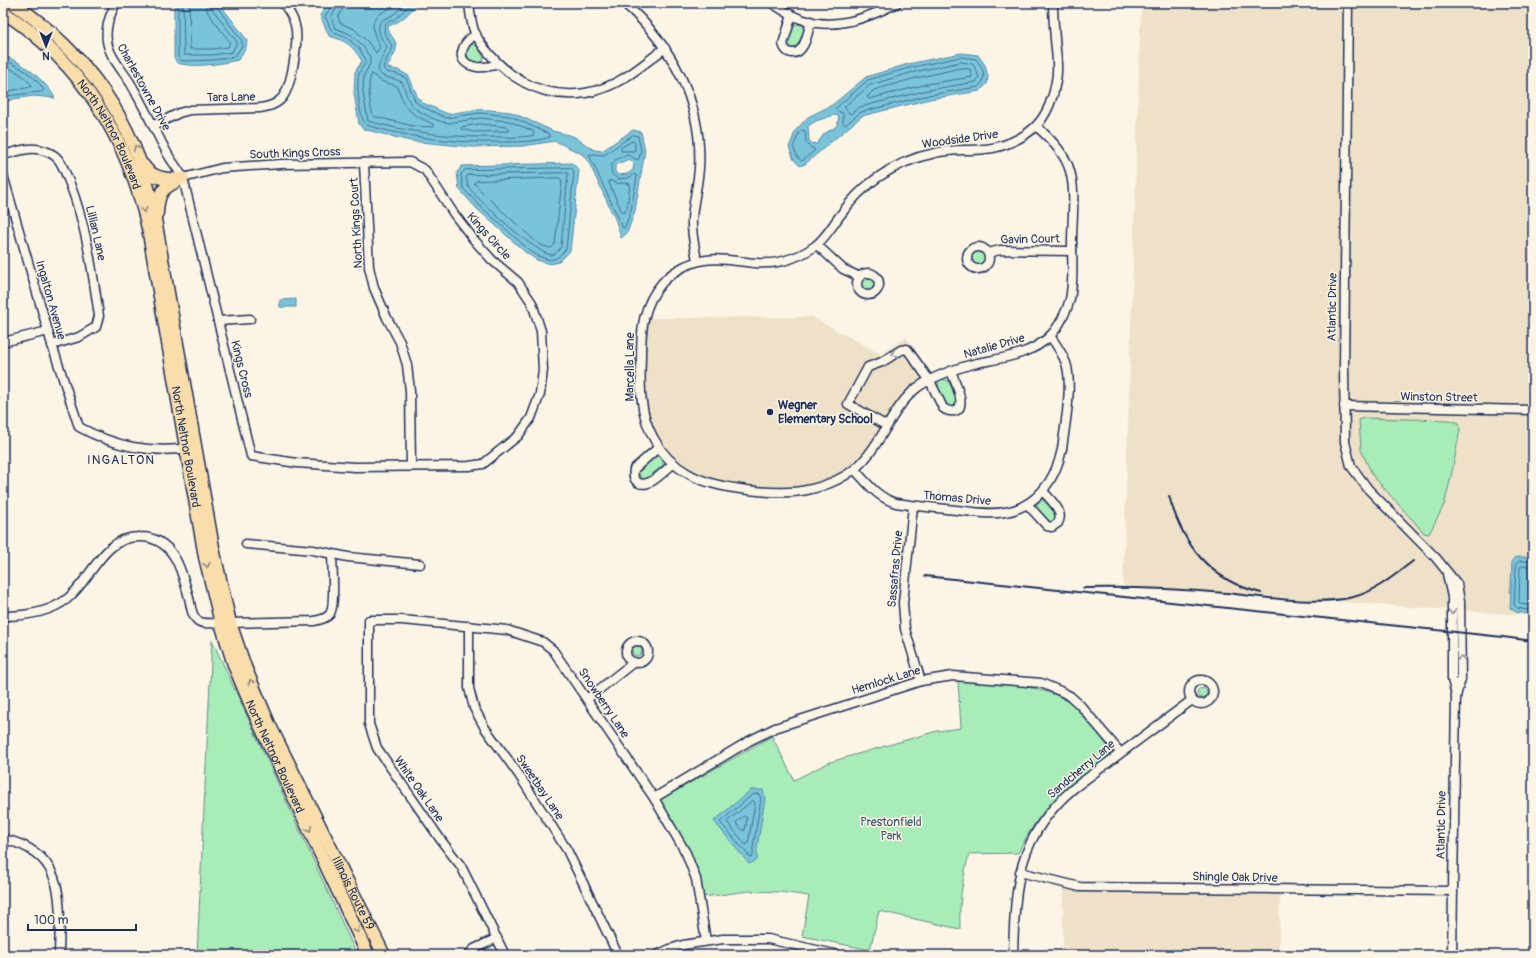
<svg xmlns="http://www.w3.org/2000/svg" width="1536" height="958" font-family="Pangolin,sans-serif">
<style>
.built{fill:#eee1c8}
.green{fill:#a8ecb8;stroke:#628e8b}
.water{fill:#7ac4da;stroke:#5488a8;fill-rule:evenodd}
.lines{fill:none;stroke-linecap:round;stroke-linejoin:round}
.shore{stroke:#416b90;stroke-width:1}
.minor-casing{stroke:#1b2f5e;stroke-width:11}
.primary-casing{stroke:#1b2f5e;stroke-width:15}
.minor{stroke:#fcf5e5;stroke-width:8}
.primary{stroke:#f9ddab;stroke-width:12}
.rail{stroke:#1b2f5e;stroke-width:2}
.oneway{stroke:#8a8684}
.oneway2{stroke:#8c92a2}
.poi-dot{fill:#1b2f5e;stroke:#fcf5e5;stroke-width:1.5}
.labels{text-anchor:middle;stroke-width:3;stroke-linejoin:round;paint-order:stroke}
.street-label{font-size:12px;fill:#1b2f5e;stroke:#fcf5e5}
.poi-label{font-size:12px;font-weight:bold;fill:#1b2f5e;stroke:#fcf5e5;text-anchor:start}
.park-label{font-size:12px;fill:#375570;stroke:#fcf5e5}
.neighbourhood-label{font-size:13px;letter-spacing:1px;fill:#1b2f5e;stroke:#fcf5e5}
</style>
<rect width="100%" height="100%" fill="#fcf5e5"/>
<filter id="ink" filterUnits="userSpaceOnUse"><feTurbulence type="fractalNoise" baseFrequency=".025" numOctaves="2"/><feDisplacementMap in="SourceGraphic" scale="8" xChannelSelector="R" yChannelSelector="G"/><feConvolveMatrix kernelMatrix="1 2 1 2 8 2 1 2 1" color-interpolation-filters="sRGB"/></filter>
<g filter="url(#ink)">
<g class="built">
<path d="M 1141,3 L 1533,3 L 1533,616 L 1123,586 Z"/>
<path d="M 812,317 L 881,354 L 906,337 L 934,376 L 915,387 L 877,441 L 853,468 L 833,479 L 811,487 L 793,490 L 764,489 L 718,483 L 696,475 L 676,462 L 664,449 L 651,428 L 643,398 L 646,318 Z"/>
<path d="M 1063,888 L 1080,892 L 1280,892 L 1279,955 L 1063,955 Z"/>
</g>
<g class="green">
<path d="M 797,24 L 803,25 L 804,30 L 799,47 L 792,49 C 785,44 790,29 797,24 Z"/>
<path d="M 471,44 L 477,45 L 484,58 L 482,62 L 477,64 L 467,60 L 466,53 Z"/>
<circle cx="979" cy="258" r="7"/>
<circle cx="868" cy="285" r="7"/>
<path d="M 941,379 L 947,380 L 949,382 L 957,399 L 955,406 L 950,407 C 944,402 937,389 938,382 Z"/>
<path d="M 1364,418 L 1450,420 L 1459,423 L 1460,430 L 1451,477 L 1444,505 L 1429,534 L 1424,533 L 1373,476 L 1361,450 L 1359,420 Z"/>
<path d="M 655,456 L 661,456 L 663,459 L 663,465 L 648,478 L 642,479 L 639,475 L 639,471 Z"/>
<path d="M 1043,500 L 1056,514 L 1056,517 L 1054,522 L 1047,521 L 1037,509 L 1037,502 Z"/>
<path d="M 212,640 L 357,955 L 197,955 Z"/>
<circle cx="637" cy="651" r="5"/>
<path d="M 958,681 C 992,682 1052,684 1077,708 C 1091,722 1102,739 1113,754 C 1071,785 1041,804 1018,853 L 969,854 C 962,882 959,900 960,929 L 879,911 L 870,950 L 802,936 L 809,896 L 780,892 L 749,891 L 703,897 L 660,800 L 772,736 L 794,780 L 830,762 L 937,731 L 961,728 Z"/>
<circle cx="1202" cy="693" r="5"/>
<path d="M 318,834 L 368,935 L 367,935 L 349,902 Z"/>
<path d="M 488,949 L 491,949 L 494,951 L 494,955 L 475,955 Z"/>
</g>
<g class="water">
<path d="M 174,3 L 219,3 L 247,40 L 246,48 L 238,60 C 221,64 194,68 177,63 L 174,57 Z"/>
<path d="M 329,3 L 417,3 C 410,13 400,23 388,26 C 388,34 394,37 396,44 C 398,51 390,61 387,68 L 398,70 L 409,76 L 418,98 L 423,103 L 448,114 L 479,109 L 511,112 L 553,131 L 573,136 L 594,150 L 602,151 L 633,130 L 641,132 L 645,150 L 635,211 L 627,233 L 621,238 L 616,221 L 589,163 L 582,154 L 555,141 L 523,146 L 472,147 L 410,141 L 363,129 L 359,124 L 354,93 L 355,72 L 362,61 C 352,45 347,41 329,36 L 320,15 ZM 629,159 L 634,163 L 633,170 L 627,174 L 619,175 L 615,172 L 615,165 Z"/>
<path d="M 961,53 L 978,55 L 985,65 L 988,77 L 987,84 L 980,91 L 930,99 L 862,116 L 805,164 L 800,166 L 794,160 L 789,147 L 796,130 L 808,117 L 832,105 L 866,77 L 908,64 ZM 834,115 L 839,116 L 837,126 L 824,134 L 817,144 L 811,143 L 809,140 L 808,126 L 816,121 Z"/>
<path d="M 3,56 C 21,60 47,82 55,98 L 34,96 L 13,99 L 6,102 L 3,95 Z"/>
<path d="M 572,163 L 579,170 L 570,251 L 559,262 L 550,264 L 537,260 L 525,252 L 476,208 L 459,189 L 457,172 L 462,166 Z"/>
<path d="M 296,299 L 296,307 L 280,307 L 280,300 Z"/>
<path d="M 1516,557 L 1533,557 L 1533,615 L 1516,612 L 1510,608 L 1512,562 Z"/>
<path d="M 751,790 L 763,790 L 765,798 L 757,848 L 757,860 L 749,864 L 714,821 Z"/>
</g>
<g class="lines">
<g class="shore">
<path d="M 178,3 L 178,56 L 180,60 L 184,61 L 213,60 L 234,57 L 242,46 L 242,41 L 217,7 L 216,3"/>
<path d="M 183,3 L 184,55 L 213,55 L 232,52 L 237,42 L 213,10 L 211,3"/>
<path d="M 189,3 L 190,49 L 212,49 L 228,47 L 230,42 L 208,13 L 205,3"/>
<path d="M 332,3 L 332,6 L 325,16 L 332,32 L 347,38 L 359,48 L 366,60 C 365,65 361,68 359,74 C 356,84 359,118 366,125 C 410,138 455,143 501,142 C 517,142 535,142 550,137 L 549,134 L 510,116 L 479,113 L 446,118 L 421,106 L 415,101 L 406,78 L 397,74 L 386,72 L 383,67 L 391,50 L 392,46 L 384,32 L 385,25 L 387,22 L 394,20 L 412,3"/>
<path d="M 337,3 L 336,9 L 331,17 L 335,28 L 350,34 L 362,45 L 370,57 L 370,64 L 364,75 L 363,92 L 368,121 C 411,133 455,138 500,137 C 511,137 523,138 534,135 L 533,131 L 509,121 L 480,118 L 449,123 C 440,123 415,111 410,103 C 406,97 405,88 402,82 C 396,79 392,79 386,77 C 370,73 384,56 387,47 C 384,42 380,37 379,32 C 377,18 386,20 394,14 C 398,11 402,7 405,3"/>
<path d="M 343,3 L 342,10 L 338,17 L 340,23 L 354,29 L 367,41 L 376,53 L 380,47 C 375,37 367,21 381,13 C 388,9 391,9 397,3"/>
<path d="M 961,57 L 976,59 C 983,68 988,78 978,87 L 929,95 L 861,112 L 845,125 L 843,123 L 843,113 L 835,110 L 836,108 L 868,80 L 909,68 Z"/>
<path d="M 3,60 C 19,65 35,76 44,90 L 42,92 C 29,92 15,97 3,95"/>
<path d="M 961,62 L 973,64 L 979,77 L 976,82 L 928,90 L 860,107 L 850,114 L 845,108 L 845,106 L 870,85 L 910,73 Z"/>
<path d="M 3,65 L 19,73 L 32,85 L 31,87 L 9,91 L 3,90"/>
<path d="M 961,68 L 970,69 L 972,77 L 927,84 L 869,99 L 867,97 L 874,90 L 912,79 Z"/>
<path d="M 372,74 L 381,81 L 397,86 L 404,104 L 408,109 L 415,115 L 433,124 L 434,127 L 413,126 L 373,116 C 370,107 366,81 372,74 Z"/>
<path d="M 480,124 L 507,127 L 510,130 L 508,131 L 473,132 L 461,129 L 462,127 Z"/>
<path d="M 802,130 L 805,131 L 806,142 L 809,146 L 815,150 L 802,161 L 798,158 L 793,147 L 799,133 Z"/>
<path d="M 633,135 L 638,136 L 641,150 L 639,159 L 637,160 L 628,155 C 616,159 609,160 612,174 L 618,179 L 628,178 L 635,174 L 637,176 L 631,210 L 625,227 L 623,228 L 589,155 L 591,154 L 604,155 Z"/>
<path d="M 633,141 L 635,143 L 635,151 L 621,151 L 621,148 Z"/>
<path d="M 571,168 L 574,171 L 566,249 L 557,258 L 550,260 L 538,256 L 528,249 L 479,205 L 463,188 L 461,174 L 465,170 Z"/>
<path d="M 568,173 L 561,247 C 559,250 556,254 552,255 C 539,256 476,199 468,186 C 467,184 467,180 466,177 L 468,175 Z"/>
<path d="M 560,178 L 562,181 L 555,244 L 551,248 L 543,246 L 534,240 L 487,197 L 474,183 L 476,181 Z"/>
<path d="M 611,181 C 619,186 624,181 630,184 L 627,208 L 624,213 L 622,212 L 609,183 L 609,181 Z"/>
<path d="M 1533,561 L 1519,561 L 1516,564 L 1514,605 L 1517,608 L 1533,611"/>
<path d="M 1533,566 L 1522,566 L 1520,567 L 1519,602 L 1521,604 L 1533,606"/>
<path d="M 759,794 L 761,799 L 753,847 L 753,857 L 751,858 L 720,822 L 752,795 Z"/>
<path d="M 752,801 L 754,801 L 755,803 L 748,844 L 746,845 L 727,822 Z"/>
<path d="M 744,816 L 747,818 L 745,830 L 743,831 L 736,823 Z"/>
</g>
<defs>
<g id="minor">
<path d="M 116,3 C 110,15 105,27 107,41 C 109,56 123,71 131,84 C 143,105 154,128 165,149 C 170,160 178,168 183,178 L 251,456 L 297,463 L 355,467 L 469,466 L 483,464 L 518,436 L 531,418 L 540,394 L 543,370 L 541,331 L 532,303 L 518,282 L 492,260 L 475,241 L 454,214 L 425,170 L 410,162 L 281,164 L 222,168 L 183,178"/>
<path d="M 469,3 C 470,13 471,24 475,33 C 480,44 488,53 497,62 C 525,90 563,102 601,89 C 625,81 645,63 665,48"/>
<path d="M 624,3 C 672,45 703,103 699,168 C 698,185 693,202 692,219 C 691,233 695,247 697,261"/>
<path d="M 772,3 C 781,9 791,16 801,19 C 834,31 868,18 897,3"/>
<path d="M 1348,3 L 1344,368 L 1345,442 L 1351,466 L 1368,489 L 1436,558 L 1457,584 L 1460,602 L 1461,679 L 1456,696"/>
<path d="M 792,15 L 783,44 C 784,48 787,53 792,53 C 805,54 808,31 811,21"/>
<path d="M 476,34 C 461,44 453,63 477,67 C 485,68 492,66 499,64"/>
<path d="M 153,126 L 179,113 L 190,110 L 260,108 C 267,107 275,105 280,100 C 292,90 299,39 295,25 C 293,16 288,10 283,3"/>
<path d="M 1036,126 C 1050,138 1065,153 1070,171 C 1076,192 1072,220 1072,242 C 1072,260 1074,281 1070,299 C 1067,311 1059,327 1050,336 C 1031,355 1002,358 977,363 C 957,368 936,375 918,387 C 893,406 884,439 863,461 C 850,476 827,486 807,490 C 778,496 714,489 689,474 C 674,466 662,454 654,439 C 639,413 640,385 641,356 C 641,329 643,305 662,283 C 668,276 677,270 685,266 C 722,249 747,270 783,261 C 794,258 806,253 815,246 C 826,238 833,224 842,213 C 852,199 863,188 877,178 C 894,166 915,157 935,153 C 952,149 968,151 985,149 C 1002,148 1024,138 1036,126 C 1047,115 1054,96 1056,81 C 1059,67 1056,53 1055,39 C 1054,27 1053,15 1053,3"/>
<path d="M 3,155 C 16,152 32,145 45,151 C 48,152 53,154 56,157 C 63,163 66,175 70,184 C 87,228 92,269 99,316 L 96,327 L 79,337 L 52,345"/>
<path d="M 364,163 L 369,267 L 374,288 L 387,318 L 400,342 L 407,365 L 410,391 L 411,466"/>
<path d="M 3,175 L 52,345 L 79,427 C 116,447 148,453 190,448"/>
<path d="M 817,245 L 843,269 L 860,277"/>
<circle cx="978" cy="258" r="11"/>
<path d="M 988,253 L 1000,250 L 1072,251"/>
<circle cx="868" cy="284" r="11"/>
<path d="M 218,321 L 250,319"/>
<path d="M 3,342 L 48,331"/>
<path d="M 1344,406 L 1533,410"/>
<path d="M 887,426 L 848,404 L 868,367 L 882,362 L 901,350 L 907,349 L 930,381 L 943,408 C 947,411 950,412 955,411 C 968,407 954,380 951,371"/>
<path d="M 659,447 L 634,469 C 633,475 633,480 639,483 C 650,488 665,470 673,464"/>
<path d="M 855,470 C 867,483 878,498 896,503 C 916,506 936,508 956,510 C 972,512 989,515 1005,512 C 1037,507 1056,479 1062,449 C 1065,425 1073,385 1066,363 C 1062,353 1056,344 1050,336"/>
<path d="M 1027,504 L 1047,526 L 1052,527 L 1058,523 C 1065,511 1050,500 1043,491"/>
<path d="M 913,506 L 903,603 L 905,629 L 921,681"/>
<path d="M 246,544 L 313,550 L 348,557 L 420,564"/>
<path d="M 1447,574 L 1452,597 L 1452,679 L 1456,696 L 1452,955"/>
<path d="M 3,616 C 25,616 49,613 67,599 C 92,579 103,536 140,537 C 174,537 182,571 189,598 C 191,605 191,615 197,620 C 202,625 214,623 221,623"/>
<path d="M 230,623 L 314,621 C 319,620 325,619 329,615 C 336,608 332,566 332,554"/>
<path d="M 469,626 L 469,688 L 474,708 L 485,728 L 519,775 L 567,850 L 618,955"/>
<circle cx="637" cy="652" r="11"/>
<circle cx="1201" cy="692" r="12"/>
<path d="M 587,699 L 634,662"/>
<path d="M 654,798 L 749,741 L 775,728 L 921,681 L 953,676 L 1041,683 L 1060,691 L 1070,696 L 1080,705 L 1120,752"/>
<path d="M 3,839 C 68,853 60,903 59,955"/>
<path d="M 1020,872 L 1080,887 L 1452,891"/>
<path d="M 468,955 L 474,949 L 497,938"/>
<path d="M 505,955 L 461,866 L 443,843 L 377,748 L 369,724 L 369,620 L 402,620 L 507,630 L 543,642 L 553,650 L 654,798 L 686,853 L 696,879 L 706,941"/>
<path d="M 657,955 L 670,949 L 683,945 L 723,939 L 768,939 L 839,955"/>
<path d="M 1013,955 C 1015,885 1017,836 1074,788 L 1192,700"/>
</g>
<g id="primary">
<path id="s1" d="M 13,3 C 87,54 134,119 153,208 L 214,553 L 230,623 L 245,667 L 269,724 L 384,955"/>
<path id="s2" d="M 3,12 C 83,63 130,142 149,233 L 205,557 L 221,623 L 234,665 L 252,708 L 368,955"/>
<path d="M 143,165 C 151,178 165,180 179,179"/>
<path d="M 157,213 C 158,190 164,187 183,178"/>
</g>
</defs>
<use href="#minor" class="minor-casing"/>
<use href="#primary" class="primary-casing"/>
<use href="#minor" class="minor"/>
<use href="#primary" class="primary"/>
<g class="rail">
<path d="M 1169,496 C 1183,545 1209,580 1261,593"/>
<path d="M 925,576 L 1503,637 L 1533,641"/>
<path d="M 1083,588 C 1131,587 1179,589 1226,593 C 1263,597 1317,606 1353,597 C 1375,592 1395,575 1413,561"/>
</g>
</g>
<defs><path id="oneway-chevron" d="M-2-3.5L2.5 0L-2 3.5" fill="none" stroke-width="1.6" stroke-linecap="round" stroke-linejoin="round"/></defs>
<g class="oneway">
<use href="#oneway-chevron" transform="translate(136 148) rotate(-112)"/>
<use href="#oneway-chevron" transform="translate(144 210) rotate(76)"/>
<use href="#oneway-chevron" transform="translate(207 565) rotate(79)"/>
<use href="#oneway-chevron" transform="translate(251 682) rotate(-112)"/>
<use href="#oneway-chevron" transform="translate(309 829) rotate(65)"/>
<use href="#oneway-chevron" transform="translate(357 930) rotate(64)"/>
</g>
<g class="oneway2">
<use href="#oneway-chevron" transform="translate(894 354) rotate(148)"/>
<use href="#oneway-chevron" transform="translate(1452 612) rotate(90)"/>
<use href="#oneway-chevron" transform="translate(1461 658) rotate(-90)"/>
</g>
</g>
<circle class="poi-dot" cx="770" cy="412" r="4"/>
<g class="labels">
<g class="street-label">
<text transform="translate(144 87) rotate(61)" y="4">Charlestowne Drive</text>
<text transform="translate(231 97) rotate(-1)" y="4">Tara Lane</text>
<text dy="4" stroke="none"><textPath href="#s2" startOffset="165">North Neltnor Boulevard</textPath></text>
<text transform="translate(960 139) rotate(-8)" y="4">Woodside Drive</text>
<text transform="translate(295 153) rotate(-2)" y="4">South Kings Cross</text>
<text transform="translate(356 223) rotate(-93)" y="4">North Kings Court</text>
<text transform="translate(96 233) rotate(77)" y="4">Lillian Lane</text>
<text transform="translate(489 236) rotate(48)" y="4">Kings Circle</text>
<text transform="translate(1030 239) rotate(-1)" y="4">Gavin Court</text>
<text transform="translate(51 300) rotate(74)" y="4">Ingalton Avenue</text>
<text transform="translate(1332 307) rotate(-89)" y="4">Atlantic Drive</text>
<text transform="translate(994 346) rotate(-16)" y="4">Natalie Drive</text>
<text transform="translate(630 367) rotate(-90)" y="4">Marcella Lane</text>
<text transform="translate(242 369) rotate(76)" y="4">Kings Cross</text>
<text transform="translate(1439 397) rotate(1)" y="4">Winston Street</text>
<text dy="4" stroke="none"><textPath href="#s2" startOffset="489">North Neltnor Boulevard</textPath></text>
<text transform="translate(957 498) rotate(5)" y="4">Thomas Drive</text>
<text transform="translate(895 569) rotate(-85)" y="4">Sassafras Drive</text>
<text transform="translate(886 680) rotate(-17)" y="4">Hemlock Lane</text>
<text transform="translate(604 703) rotate(56)" y="4">Snowberry Lane</text>
<text dy="4" stroke="none"><textPath href="#s2" startOffset="813">North Neltnor Boulevard</textPath></text>
<text transform="translate(1081 769) rotate(-40)" y="4">Sandcherry Lane</text>
<text transform="translate(540 787) rotate(56)" y="4">Sweetbay Lane</text>
<text transform="translate(419 789) rotate(55)" y="4">White Oak Lane</text>
<text transform="translate(1441 825) rotate(-89)" y="4">Atlantic Drive</text>
<text transform="translate(1235 877) rotate(1)" y="4">Shingle Oak Drive</text>
<text dy="4" stroke="none"><textPath href="#s1" startOffset="974">Illinois Route 59</textPath></text>
</g>
<g class="poi-label">
<text x="778" y="409">Wegner<tspan x="778" dy="14">Elementary School</tspan></text>
</g>
<g class="park-label">
<text x="891" y="826">Prestonfield<tspan x="891" dy="14">Park</tspan></text>
</g>
<g class="neighbourhood-label">
<text x="121" y="464">INGALTON</text>
</g>
</g>
<rect width="1536" height="958" fill="none" stroke="#fcf5e5" stroke-width="16"/>
<rect x="8" y="8" width="1520" height="942" fill="none" stroke="#1b2f5e" stroke-width="1.5" filter="url(#ink)"/>
<g transform="translate(46 46) rotate(180)" stroke="#fcf5e5" stroke-width="3" paint-order="stroke">
<path d="M0-3L7 15L0 10L-7 15Z" fill="#1b2f5e"/>
<text y="-6" font-size="11" font-weight="bold" text-anchor="middle" fill="#1b2f5e">N</text>
</g>
<path d="M28 924v6h108v-6" fill="none" stroke="#1b2f5e" stroke-width="2"/>
<text x="34" y="924" font-size="12" fill="#1b2f5e" stroke="#fcf5e5" stroke-width="3" paint-order="stroke">100 m</text>
</svg>
